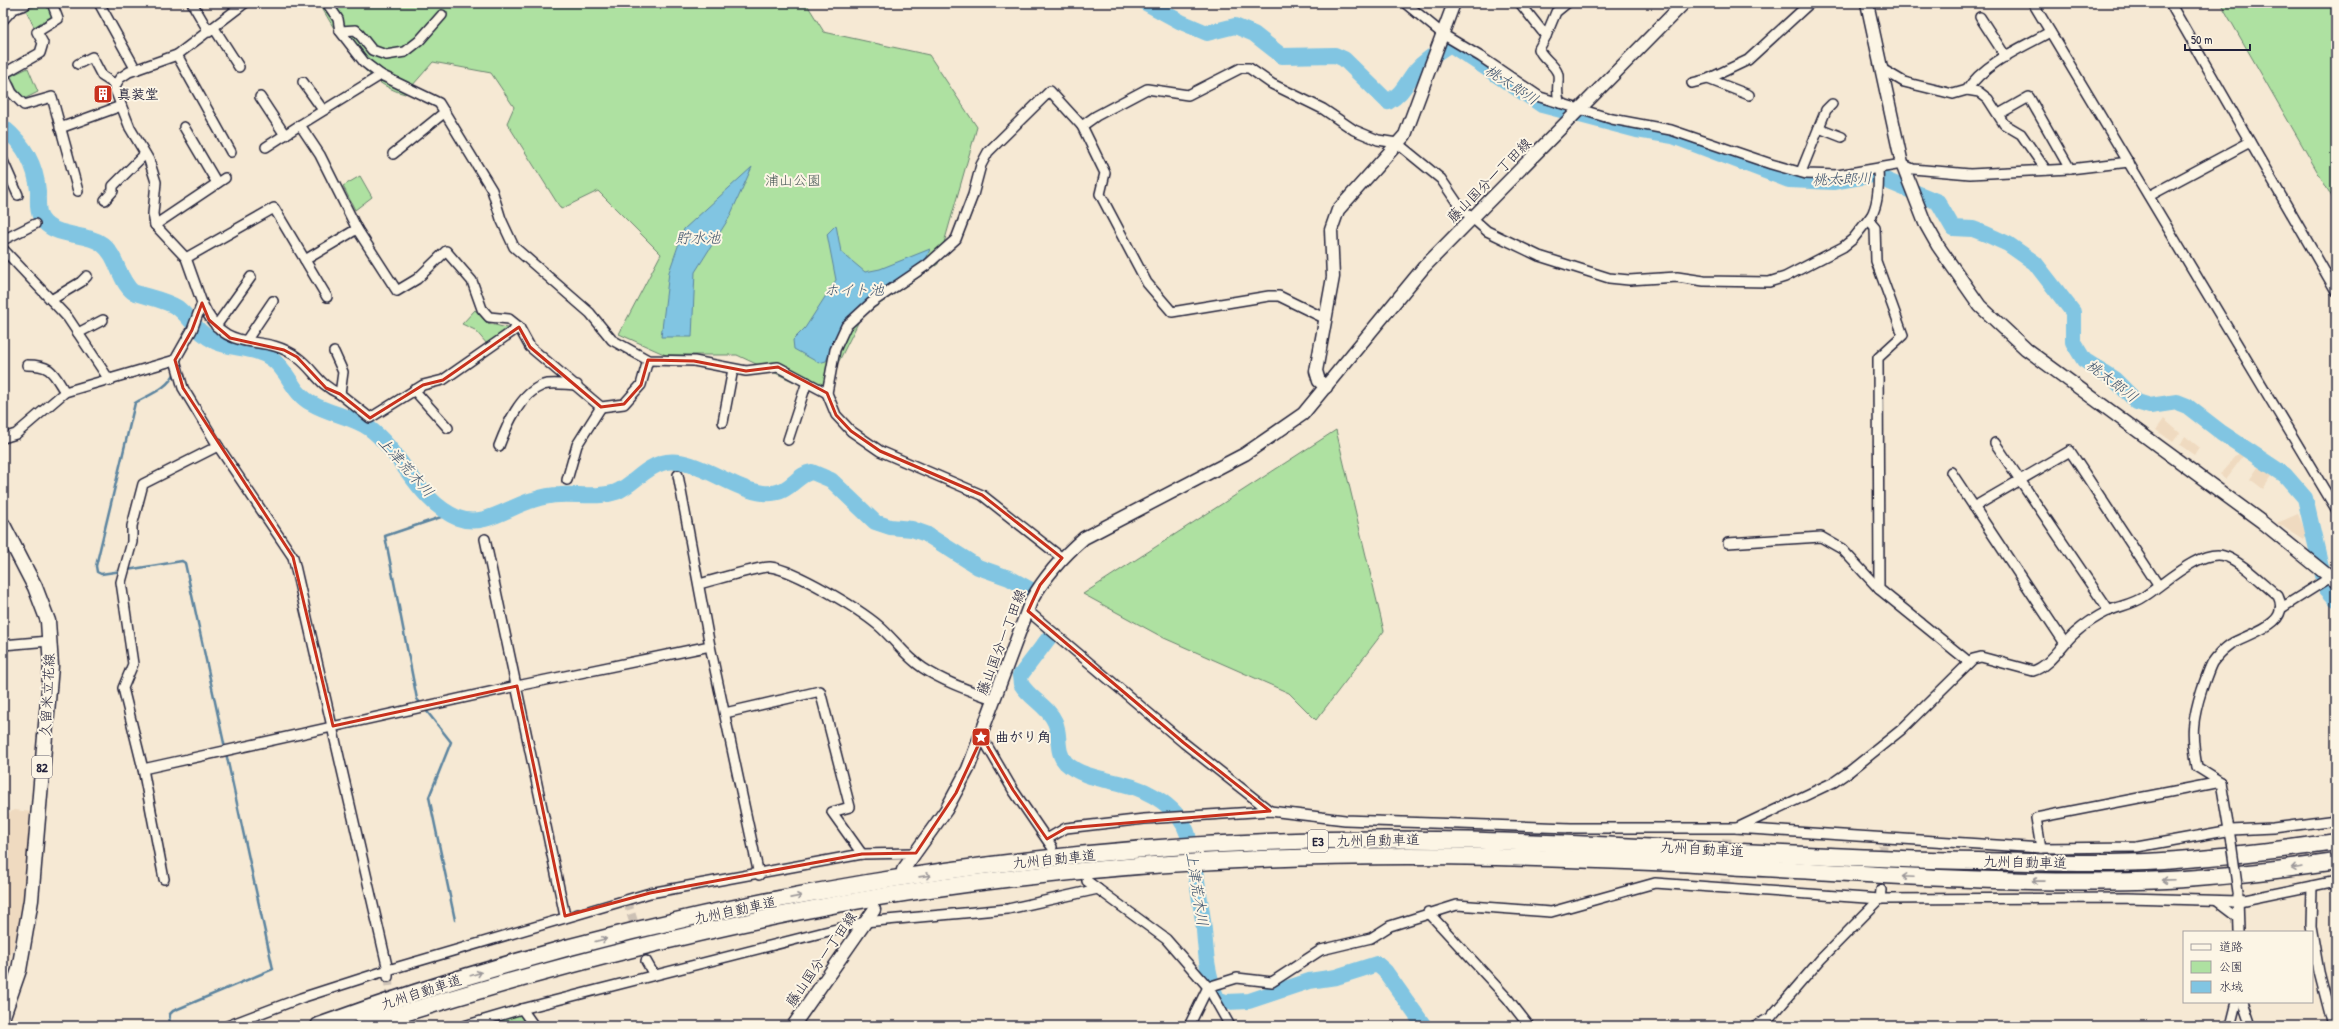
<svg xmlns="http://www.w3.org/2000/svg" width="2339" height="1029" font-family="'Patrick Hand','Klee One',sans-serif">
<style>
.built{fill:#efdac0}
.green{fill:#aee1a1;stroke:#68826e}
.water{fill:#81c5e2;stroke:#5b849f}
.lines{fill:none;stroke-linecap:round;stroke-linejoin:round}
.stream{stroke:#5b849f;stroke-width:2.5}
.river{stroke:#81c5e2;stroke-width:16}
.street-tunnel{stroke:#ccc1b5;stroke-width:9;stroke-dasharray:9 4.5;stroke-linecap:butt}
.street-casing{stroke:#22223b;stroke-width:12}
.secondary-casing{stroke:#22223b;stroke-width:15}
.primary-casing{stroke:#22223b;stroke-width:17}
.highway-casing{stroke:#22223b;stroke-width:19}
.street{stroke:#fcf5e5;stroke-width:9}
.secondary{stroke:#fcf5e5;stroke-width:12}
.primary{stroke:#fcf5e5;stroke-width:14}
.highway{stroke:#fcf5e5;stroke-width:16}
.street-bridge-casing{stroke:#22223b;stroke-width:12;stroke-linecap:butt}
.street-bridge{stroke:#fcf5e5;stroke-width:9}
.oneway{stroke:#9a9698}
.marked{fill:none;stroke:#c8321e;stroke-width:3;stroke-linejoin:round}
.labels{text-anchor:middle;stroke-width:4;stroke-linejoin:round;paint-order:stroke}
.shield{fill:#fcf5e5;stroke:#63616e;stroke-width:1}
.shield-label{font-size:13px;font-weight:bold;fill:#22223b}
.poi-label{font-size:14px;font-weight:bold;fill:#22223b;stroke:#fcf5e5;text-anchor:start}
.park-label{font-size:14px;fill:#4c5b5a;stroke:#fcf5e5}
.street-label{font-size:14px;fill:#22223b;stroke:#fcf5e5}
.water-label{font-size:15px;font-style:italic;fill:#3e536d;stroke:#fcf5e5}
</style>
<rect width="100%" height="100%" fill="#f6e9d4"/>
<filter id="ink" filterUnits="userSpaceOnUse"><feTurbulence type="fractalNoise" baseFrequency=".025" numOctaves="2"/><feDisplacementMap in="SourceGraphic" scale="8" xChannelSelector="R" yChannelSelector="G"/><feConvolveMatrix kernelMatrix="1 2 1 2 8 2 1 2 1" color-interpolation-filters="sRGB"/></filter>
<g filter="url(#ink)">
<g class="built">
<path d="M 2164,419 L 2180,433 L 2173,442 L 2156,430 Z"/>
<path d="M 2185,436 L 2199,447 L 2194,455 L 2180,445 Z"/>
<path d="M 2240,452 L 2244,455 L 2226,479 L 2220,474 Z"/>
<path d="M 2259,466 L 2272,476 L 2263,489 L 2250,479 Z"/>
<path d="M 2298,514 L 2307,535 L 2304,540 L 2277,523 Z"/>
<path d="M 14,810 L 32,812 L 26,902 L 3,984 L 3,817 Z"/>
</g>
<g class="green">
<path d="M 44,3 L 47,3 L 52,16 L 34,27 L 26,10 Z"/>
<path d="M 319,3 L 806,3 L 824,32 L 929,55 L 977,127 L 938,264 L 861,317 L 822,395 L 737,355 L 666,355 L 619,334 L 661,254 L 598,191 L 561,209 L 507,123 L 514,107 L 491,73 L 433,62 L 405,94 C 362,83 340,38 319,3 Z"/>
<path d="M 2223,3 L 2336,3 L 2336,204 L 2221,4 Z"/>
<path d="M 28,68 L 38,92 L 24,99 L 16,88 L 11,76 Z"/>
<path d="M 360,176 L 372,197 L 355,210 L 343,186 Z"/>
<path d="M 475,310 L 487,323 L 511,329 L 487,344 L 475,330 L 462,324 Z"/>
<path d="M 1336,430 L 1384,631 L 1316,720 L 1289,693 L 1164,638 L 1083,594 Z"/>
<path d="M 522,1009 L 534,1026 L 499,1026 L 498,1020 Z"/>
</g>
<g class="water">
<path d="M 752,167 L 729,218 L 695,272 L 692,337 L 661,337 L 669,272 L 684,229 Z"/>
<path d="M 836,225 L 841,252 L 865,272 L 880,269 L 930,249 L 925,262 L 843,325 L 826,361 L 819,363 L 794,349 L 793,340 L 805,328 L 836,280 L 827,234 Z"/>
</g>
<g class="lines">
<g class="stream">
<path d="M 127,570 L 182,561 L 185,563 L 225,748"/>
<path d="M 122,571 L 101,574 L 97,572 L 96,566 L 135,403 C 149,395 169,388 175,372"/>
<path d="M 422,705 L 417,699 L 385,536 L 450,514"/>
<path d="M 425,709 L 451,742 L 429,797 L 455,920"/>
<path d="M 169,1026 L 170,1014 L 173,1011 L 273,969 L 226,753"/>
</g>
<g class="river">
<path d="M 1146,3 L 1181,22 L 1207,33 L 1235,26 L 1254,34 L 1282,56 L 1335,55 L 1344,59 L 1388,102 C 1404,93 1406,82 1417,69 C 1426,59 1438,52 1450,44 L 1542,105 L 1637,130 L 1673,136 L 1789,180 L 1834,182 L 1873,175 L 1938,202 L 1953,228 L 1973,229 L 1986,234 L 2008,244 L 2035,263 L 2073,312 L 2073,342 L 2084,360 L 2114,379 L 2137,402 L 2150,406 L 2177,402 L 2187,406 L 2222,433 L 2285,475 L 2305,498 L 2326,588 L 2336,599"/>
<path d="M 3,127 C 24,144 36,165 38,191 C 38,200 37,211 41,218 C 53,238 85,232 102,244 C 118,256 118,280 133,292 C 147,297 166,300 178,308 C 192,319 197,333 216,342 C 234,350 255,346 272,359 C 289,371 292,393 311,403 C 329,414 351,416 369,428 C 402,452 418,502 458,518 C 484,528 510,506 533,500 C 542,497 551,495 560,495 C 578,494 599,498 616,492 C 633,485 644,468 662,463 C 692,454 732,490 763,493 C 791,496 795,474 812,472 L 831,480 L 875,522 L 890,527 L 912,529 L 926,534 L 978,567 L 1009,578 L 1033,591"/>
<path d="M 1051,635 L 1020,676 L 1021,684 C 1030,699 1048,706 1055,722 C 1061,735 1055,752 1066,763 C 1081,777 1105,779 1123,784 C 1149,790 1180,808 1188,835 C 1194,866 1201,898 1204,930 C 1206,956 1207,973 1217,999 L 1226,1002 L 1249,1001 L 1309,981 L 1336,977 L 1377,964 L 1385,971 L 1424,1026"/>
</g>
<g class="street-tunnel">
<path d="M 1725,888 L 1727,836"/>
<path d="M 1881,890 L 1883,845"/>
<path d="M 627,901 L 646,961"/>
<path d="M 388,977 L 393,1026"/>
</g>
<defs>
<g id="street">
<path d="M 52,3 L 58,19 L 37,32 L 43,43 L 40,53 L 3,74 L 12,93 L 24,105 L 52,97 L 78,191"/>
<path d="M 99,3 L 136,70"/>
<path d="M 192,3 L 209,32"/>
<path d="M 327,3 L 338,19 L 340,31 L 364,62 L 381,75 L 439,103 L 492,190 L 501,219 L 514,247 L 590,313 L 612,340 L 648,360 L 694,361 L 746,371 L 778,367 L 827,393"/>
<path d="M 1405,3 L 1444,35 L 1481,57 L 1540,97 L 1612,119 L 1671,130 L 1771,164 L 1806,174 L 1838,175 L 1902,164 L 1913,169 L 1970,174 L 2070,169 L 2129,162"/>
<path d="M 1520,3 L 1546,36 L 1556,12 L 1567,3"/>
<path d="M 2033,3 L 2336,509"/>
<path d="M 2170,3 L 2336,291"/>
<path d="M 1980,17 L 2006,57"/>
<path d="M 3,20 L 13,9 L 25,5"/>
<path d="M 214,28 L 239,67"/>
<path d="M 340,31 L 356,30 L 372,50 L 386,55 L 405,52 L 419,41 L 442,15"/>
<path d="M 1546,36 L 1539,49 C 1542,58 1553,63 1557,72 C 1561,78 1554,90 1560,103"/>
<path d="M 177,55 L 231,152"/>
<path d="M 78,64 L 92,57 L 102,76 L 116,85"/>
<path d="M 1882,69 L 1904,82 L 1916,85 L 1953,94 L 1967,90 L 1979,92 L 1988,99 L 2004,124 L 2021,134 L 2046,170"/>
<path d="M 381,75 L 300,125 L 320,155 L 357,229 L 397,291 L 417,279 L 446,251 L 472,281 L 482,309 L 489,317 L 509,319 L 519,327 L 530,347 L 601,407 L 624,404 L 641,385 L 648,360"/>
<path d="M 1708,79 L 1749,95"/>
<path d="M 303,82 L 323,110"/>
<path d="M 1692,83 L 1708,79 L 1748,60 L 1810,3"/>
<path d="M 1967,90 C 1984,63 2023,47 2050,32"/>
<path d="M 260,97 L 285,135"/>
<path d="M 1999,114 L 2029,97 L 2070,169"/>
<path d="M 184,127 L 217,183"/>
<path d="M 60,128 L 121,106"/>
<path d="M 1819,128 L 1842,137"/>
<path d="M 266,147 L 300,125"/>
<path d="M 393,154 L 445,112"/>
<path d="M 3,161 L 18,195"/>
<path d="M 1878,170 C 1879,185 1878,207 1869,220 L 1875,227 L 1876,261 L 1903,335 L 1878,358 L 1879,589"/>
<path d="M 1801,172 L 1826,110 L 1832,104"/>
<path d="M 2149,196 L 2250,142"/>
<path d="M 105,200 L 113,191 L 113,186 L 145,154"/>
<path d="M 155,225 L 225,178"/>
<path d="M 3,240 L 35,224"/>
<path d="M 3,249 L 68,318 L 110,381"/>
<path d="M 186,258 L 274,208 L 305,260 L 357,229"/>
<path d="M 305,260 L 327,297"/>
<path d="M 51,300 L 81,282 L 87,276"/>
<path d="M 202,303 C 227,359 260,330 297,357 C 315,370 317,384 340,394"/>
<path d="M 1326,319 L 1279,296 L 1269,296 L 1172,312 L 1147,283 L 1100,194 L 1105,173 L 1082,126 L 1096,116 L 1147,89 L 1188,95 L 1241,68 L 1249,68 L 1272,84 L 1323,109 L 1354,130 L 1378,140 L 1397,143 L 1441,179 L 1460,207 L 1487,231 L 1539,256 L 1609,278 L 1629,280 L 1677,277 L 1704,281 L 1769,282 L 1785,277 L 1843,247 L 1853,239 L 1872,215"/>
<path d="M 216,326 L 251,277"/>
<path d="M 78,333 L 103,320"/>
<path d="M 246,341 L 273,301"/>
<path d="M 334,352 L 343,372 L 340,394 L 370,418 L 423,385 L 443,380 L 519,327"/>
<path d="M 175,360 L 183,388 L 218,446 L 293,557 L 388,970 L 388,977"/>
<path d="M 27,365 C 52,365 53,373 65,392"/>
<path d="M 414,390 L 448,428"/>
<path d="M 723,422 L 733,369"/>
<path d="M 3,438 L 16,434 L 65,392 L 175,360 L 192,330 L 202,303 L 186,258 L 155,225 L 153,214 L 156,182 L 149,160 L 130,128 L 114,87 L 120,78 L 129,72 L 177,55 L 245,3"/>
<path d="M 788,440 L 807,382"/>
<path d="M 1995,443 L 2109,611"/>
<path d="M 499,446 C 507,425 520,394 543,385 C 553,382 567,385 577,385"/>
<path d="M 1951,472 L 2064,642"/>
<path d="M 678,475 L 710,646 L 759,875"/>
<path d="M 567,480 L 577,445 L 601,407"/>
<path d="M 1974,507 L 2070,451 L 2158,585"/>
<path d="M 485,539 L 565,916"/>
<path d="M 1728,543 L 1821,537 L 1842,549 L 1879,589 L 1969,662"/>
<path d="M 1062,558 L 982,495 L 880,451 L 851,431 L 836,415 L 827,393 L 835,350 L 846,326 L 871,303 L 927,265 L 956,239 L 973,195 L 981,165 L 988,152 L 1050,91 L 1082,126"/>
<path d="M 699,584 C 712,581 759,566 770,567 C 795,570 859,609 879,626 C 894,639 905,656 923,668 C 944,682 971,691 995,700"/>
<path d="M 2280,609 L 2331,577 L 2336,572"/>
<path d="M 1028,611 L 1184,743 L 1270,811"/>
<path d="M 3,645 L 49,641"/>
<path d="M 725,713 L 820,691 L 850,807 L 832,812 L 862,854"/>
<path d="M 982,737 L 1013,790 L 1052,847"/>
<path d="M 143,769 L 517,686 L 710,646"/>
<path d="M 1737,828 L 1834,782 L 1850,771 L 1901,730 L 1973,659 L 1981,657 L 2033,671 C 2050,666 2062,644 2075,633 C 2085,624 2096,617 2108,611 C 2120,606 2134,604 2145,596 C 2164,584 2200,549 2224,556 C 2240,560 2264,585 2278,596 C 2292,625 2249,633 2231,644 C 2224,649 2217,656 2212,663 C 2208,671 2205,681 2202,689 C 2192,720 2191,734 2197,767 L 2221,782 L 2231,842"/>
<path d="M 1047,839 L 1066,828 L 1144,819 L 1270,811 L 1345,820 L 1571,828 L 1735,828 L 2041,848 L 2137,847 L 2231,830 L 2273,828 L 2336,820"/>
<path d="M 2041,848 L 2036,818 L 2221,782"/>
<path d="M 164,879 L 143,769 L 123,688 L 133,664 L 121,582 L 132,542 L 132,526 L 143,484 L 218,446"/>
<path d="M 1087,881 L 1166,939 L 1208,987 L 1230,1026"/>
<path d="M 2312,886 L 2311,926 L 2319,972 L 2333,1026"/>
<path d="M 2238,895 L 2239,932"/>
<path d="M 2217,901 L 2238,917"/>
<path d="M 1428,912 L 1508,999 L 1529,1026"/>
<path d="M 646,961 L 654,975"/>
<path d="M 2243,1002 L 2251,1026"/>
<path d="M 522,1009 L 534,1026"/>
<path d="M 227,1026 L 301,998 L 388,970 L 650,893 L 862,854 L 916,853"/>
<path d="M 464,1026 L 522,1009 L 864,922 L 1008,909 L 1098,889"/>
<path d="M 1189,1026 L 1208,987 L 1237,978 L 1272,982 L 1321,950 L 1371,938 L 1390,926 L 1457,905 L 1551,912 L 1655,883 L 1880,899 L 2127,898 L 2239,901 L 2336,881"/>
<path d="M 1754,1026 L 1770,1018 L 1821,959 L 1880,899 L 1881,890"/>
<path d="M 2230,1026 L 2236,1002"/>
</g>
<g id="secondary">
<path d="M 1867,3 L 1902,164 L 1925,223 L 1938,246 L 1980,306 L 2026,349 L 2262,522 L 2336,582"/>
<path d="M 1326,387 L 1319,381 L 1316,371 L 1333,277 L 1331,230 L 1338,210 L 1405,135 L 1454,3"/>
<path d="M 903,870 L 946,810 L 968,769 L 1031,601 C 1045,576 1062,557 1084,538 L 1245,454 L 1303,414 L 1424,267 L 1684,3"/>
<path d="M 793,1026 L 874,910"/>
</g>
<path id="primary" d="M 3,525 L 35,587 L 48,621 L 51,666 L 31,900 L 19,970 L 3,1016"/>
<g id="highway">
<path d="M 319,1026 C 670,898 1062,834 1436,840 C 1617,842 1797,858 1978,861 C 2040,862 2102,865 2163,861 C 2221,857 2279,850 2336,842"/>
<path d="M 363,1026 C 519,976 677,934 838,904 C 1055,865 1276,852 1496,857 C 1573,859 1650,861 1726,866 C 1873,874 2020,886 2167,880 C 2223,877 2280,870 2336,862"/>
</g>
</defs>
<use href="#street" class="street-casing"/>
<use href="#secondary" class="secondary-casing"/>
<use href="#primary" class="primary-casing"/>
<use href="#highway" class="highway-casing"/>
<use href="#street" class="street"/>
<use href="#secondary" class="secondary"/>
<use href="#primary" class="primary"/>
<use href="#highway" class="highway"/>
<defs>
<path id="street-bridge" d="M 2231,842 L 2238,892"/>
</defs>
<use href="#street-bridge" class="street-bridge-casing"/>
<use href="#street-bridge" class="street-bridge"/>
</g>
<defs><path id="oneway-shaft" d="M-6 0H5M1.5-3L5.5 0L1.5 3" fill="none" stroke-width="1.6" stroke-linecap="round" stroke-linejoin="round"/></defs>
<g class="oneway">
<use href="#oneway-shaft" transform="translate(2297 868) rotate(171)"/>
<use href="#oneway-shaft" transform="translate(925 876) rotate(-8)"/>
<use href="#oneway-shaft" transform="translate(1908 877) rotate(-177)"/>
<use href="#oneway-shaft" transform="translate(2168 880) rotate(178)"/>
<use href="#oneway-shaft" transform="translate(2038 881) rotate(-179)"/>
<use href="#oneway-shaft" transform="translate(796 897) rotate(-11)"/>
<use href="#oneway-shaft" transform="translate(601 940) rotate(-14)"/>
<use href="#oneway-shaft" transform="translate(476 974) rotate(-17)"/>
</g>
</g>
<path class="marked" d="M 202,303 L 209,320 L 230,338 L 284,350 L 297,357 L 326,388 L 340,394 L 370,418 L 423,385 L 443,380 L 519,327 L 530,347 L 601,407 L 624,404 L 641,385 L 648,360 L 694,361 L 746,371 L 778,367 L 827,393 L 836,415 L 851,431 L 880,451 L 982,495 L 1062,558 L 1040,585 L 1028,611 L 1184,743 L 1270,811 L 1066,828 L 1047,839 L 1013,790 L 982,737 L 956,793 L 916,853 L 862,854 L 650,893 L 565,916 L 517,686 L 333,726 L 293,557 L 183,388 L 175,360 L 192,330 Z"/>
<defs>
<symbol id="building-square" viewBox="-11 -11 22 22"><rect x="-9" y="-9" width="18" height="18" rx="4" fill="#c8321e" stroke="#fcf5e5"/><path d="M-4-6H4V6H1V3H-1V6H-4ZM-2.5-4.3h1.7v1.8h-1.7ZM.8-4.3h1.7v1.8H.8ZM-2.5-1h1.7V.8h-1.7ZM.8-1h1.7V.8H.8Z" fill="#fff"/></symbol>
<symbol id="sight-square" viewBox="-11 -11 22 22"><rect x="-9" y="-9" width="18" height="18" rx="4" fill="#c8321e" stroke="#fcf5e5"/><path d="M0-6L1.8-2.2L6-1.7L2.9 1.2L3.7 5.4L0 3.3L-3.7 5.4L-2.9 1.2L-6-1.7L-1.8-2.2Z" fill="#fff"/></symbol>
</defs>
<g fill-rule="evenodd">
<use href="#building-square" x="92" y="83" width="22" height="22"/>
<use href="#sight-square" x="970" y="726" width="22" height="22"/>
</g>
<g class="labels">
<g class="shield">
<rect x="32" y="756" width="20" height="22" rx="3"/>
<rect x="1308" y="830" width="20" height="22" rx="3"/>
</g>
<g class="shield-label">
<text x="42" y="772">82</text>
<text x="1318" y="846">E3</text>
</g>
<g class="poi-label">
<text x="117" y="99">真装堂</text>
<text x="995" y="742">曲がり角</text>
</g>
<g class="park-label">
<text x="793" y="185">浦山公園</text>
</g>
<g class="street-label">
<text transform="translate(1489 180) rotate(-45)" y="5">藤山国分一丁田線</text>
<text transform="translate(1001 642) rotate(-69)" y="5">藤山国分一丁田線</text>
<text transform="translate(47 695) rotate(-87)" y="5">久留米立花線</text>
<text transform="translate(1378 840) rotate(-1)" y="5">九州自動車道</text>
<text transform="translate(1702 849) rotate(3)" y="5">九州自動車道</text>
<text transform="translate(1054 859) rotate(-6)" y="5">九州自動車道</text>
<text transform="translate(2025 862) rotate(1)" y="5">九州自動車道</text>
<text transform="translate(735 910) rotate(-12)" y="5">九州自動車道</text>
<text transform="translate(821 959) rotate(-55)" y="5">藤山国分一丁田線</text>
<text transform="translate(421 992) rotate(-18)" y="5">九州自動車道</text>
</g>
<g class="water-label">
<text transform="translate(1512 85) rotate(33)" y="5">桃太郎川</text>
<text transform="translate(1842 179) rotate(-2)" y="5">桃太郎川</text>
<text x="698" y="243">貯水池</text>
<text x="854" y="295">ホイト池</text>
<text transform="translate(2112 381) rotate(37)" y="5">桃太郎川</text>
<text transform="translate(406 467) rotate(48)" y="5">上津荒木川</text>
<text transform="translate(1197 889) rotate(81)" y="5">上津荒木川</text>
</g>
</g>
<rect width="2339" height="1029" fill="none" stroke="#fcf5e5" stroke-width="16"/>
<rect x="8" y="8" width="2323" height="1013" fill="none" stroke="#22223b" stroke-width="1.5" filter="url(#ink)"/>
<rect x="2183" y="931" width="130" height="72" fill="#fcf5e5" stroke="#a5a1a1"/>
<rect x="2191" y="944" width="20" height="6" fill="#fcf5e5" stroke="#a5a1a1"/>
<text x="2219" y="951" font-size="12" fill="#22223b">道路</text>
<rect x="2191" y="961" width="20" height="12" fill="#aee1a1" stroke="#a5a1a1"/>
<text x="2219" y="971" font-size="12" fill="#22223b">公園</text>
<rect x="2191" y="981" width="20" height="12" fill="#81c5e2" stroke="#a5a1a1"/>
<text x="2219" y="991" font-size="12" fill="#22223b">水域</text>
<path d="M2185 44v6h65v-6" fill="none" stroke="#22223b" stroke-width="2"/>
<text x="2191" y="44" font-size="12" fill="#22223b" stroke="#fcf5e5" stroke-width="3" paint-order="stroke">50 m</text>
</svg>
